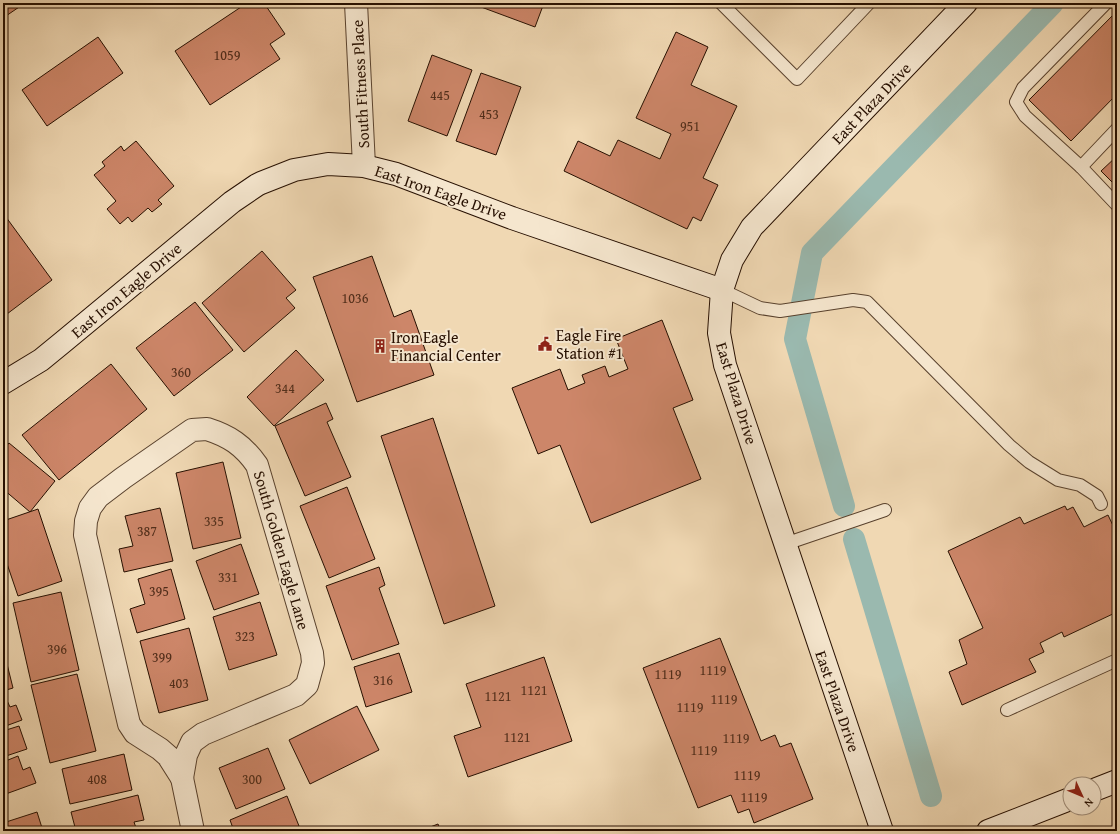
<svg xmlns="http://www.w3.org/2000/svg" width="1120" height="834" font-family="'Gentium Book Plus',serif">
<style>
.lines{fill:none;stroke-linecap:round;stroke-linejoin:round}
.canal{stroke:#9ab9af;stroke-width:22}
.building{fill:#cd8669;stroke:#260f00}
.lane-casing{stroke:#58412d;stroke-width:14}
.street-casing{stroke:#58412d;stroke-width:24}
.secondary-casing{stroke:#260f00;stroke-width:24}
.lane{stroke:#f5e6ce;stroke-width:12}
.street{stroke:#f5e6ce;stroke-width:22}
.secondary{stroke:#f5e6ce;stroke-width:22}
.labels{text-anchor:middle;stroke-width:4;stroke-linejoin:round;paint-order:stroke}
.number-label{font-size:14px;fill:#502d1a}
.street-label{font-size:16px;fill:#260f00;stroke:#f5e6ce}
.poi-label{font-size:16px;fill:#260f00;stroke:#f5e6ce;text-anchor:start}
</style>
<rect width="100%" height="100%" fill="#f0d8b3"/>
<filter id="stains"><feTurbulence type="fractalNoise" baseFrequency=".005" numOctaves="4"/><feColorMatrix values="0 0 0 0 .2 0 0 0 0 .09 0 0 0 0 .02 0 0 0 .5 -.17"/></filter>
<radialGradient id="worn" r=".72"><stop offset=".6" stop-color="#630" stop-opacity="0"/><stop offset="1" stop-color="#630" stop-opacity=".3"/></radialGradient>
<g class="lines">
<g class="canal">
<path d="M 844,506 L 795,339 L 812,253 L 1053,3"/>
<path d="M 854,539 L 931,796"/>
</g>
</g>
<g class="building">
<path d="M 3,3 L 25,3 L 3,18 Z"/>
<path d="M 247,3 L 264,3 L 285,34 L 270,44 L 280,59 L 210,105 L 175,51 Z"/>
<path d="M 473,3 L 544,3 L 535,27 L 473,4 Z"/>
<path d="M 1117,11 L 1117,94 L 1071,141 L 1029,100 Z"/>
<path d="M 676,32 L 708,47 L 691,85 L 737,106 L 703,178 L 718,185 L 701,221 L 693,217 L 687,229 L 564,171 L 578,141 L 610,156 L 618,140 L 660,159 L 671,134 L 636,118 Z"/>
<path d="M 98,37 L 123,73 L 47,126 L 22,90 Z"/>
<path d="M 432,55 L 472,70 L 447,136 L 408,121 Z"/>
<path d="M 481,73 L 521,87 L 496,155 L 456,141 Z"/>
<path d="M 136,141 L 174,186 L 158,200 L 162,204 L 152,212 L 148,208 L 132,222 L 128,217 L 120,224 L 107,209 L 116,201 L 94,175 L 105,166 L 102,162 L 121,146 L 124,151 Z"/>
<path d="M 1117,156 L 1117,187 L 1101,171 Z"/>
<path d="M 3,213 L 52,280 L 3,317 Z"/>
<path d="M 262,251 L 296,290 L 286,298 L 295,308 L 244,352 L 202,303 Z"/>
<path d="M 372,256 L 394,317 L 411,310 L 434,375 L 357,402 L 313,277 Z"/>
<path d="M 195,302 L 233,350 L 174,396 L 136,348 Z"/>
<path d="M 662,320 L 693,400 L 673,408 L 701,479 L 591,523 L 560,445 L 538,454 L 512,388 L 560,369 L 568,390 L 585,383 L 582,375 L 605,366 L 609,377 L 628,369 L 616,339 Z"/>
<path d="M 296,350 L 324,380 L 274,426 L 247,397 Z"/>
<path d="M 111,364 L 147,409 L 59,480 L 22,435 Z"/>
<path d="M 326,403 L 333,419 L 327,422 L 351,477 L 305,496 L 275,426 Z"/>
<path d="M 433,418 L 495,606 L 444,624 L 381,436 Z"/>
<path d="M 9,443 L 55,481 L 30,512 L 3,489 L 3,450 Z"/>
<path d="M 223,462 L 241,538 L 193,549 L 176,473 Z"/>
<path d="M 347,487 L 375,559 L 329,578 L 300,506 Z"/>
<path d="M 1065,506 L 1067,510 L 1073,507 L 1084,527 L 1108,515 L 1117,534 L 1117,612 L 1064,637 L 1062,632 L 1040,643 L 1044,652 L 1029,659 L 1036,672 L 962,705 L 949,672 L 967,664 L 959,640 L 983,628 L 948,551 L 1020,517 L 1024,524 Z"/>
<path d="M 160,508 L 173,561 L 124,572 L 119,549 L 133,546 L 125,516 Z"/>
<path d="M 38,509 L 62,581 L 18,596 L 3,552 L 3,521 Z"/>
<path d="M 241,544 L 259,594 L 214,610 L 196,561 Z"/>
<path d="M 379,567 L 385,585 L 379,588 L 399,644 L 352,660 L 326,586 Z"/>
<path d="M 171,569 L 185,619 L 137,633 L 130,609 L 145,604 L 138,579 Z"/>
<path d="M 61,592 L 79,670 L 31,682 L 13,603 Z"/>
<path d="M 260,602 L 277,655 L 229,670 L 213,617 Z"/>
<path d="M 189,628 L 208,700 L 159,713 L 140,641 Z"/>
<path d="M 720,638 L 761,741 L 775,735 L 780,747 L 791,743 L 813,799 L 754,823 L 749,809 L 738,813 L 731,795 L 698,808 L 643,668 Z"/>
<path d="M 399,653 L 412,692 L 366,707 L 354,667 Z"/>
<path d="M 544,657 L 572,741 L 468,777 L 454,736 L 481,727 L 466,684 Z"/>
<path d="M 7,664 L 13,688 L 3,691 L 3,665 Z"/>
<path d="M 77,674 L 96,751 L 50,763 L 31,685 Z"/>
<path d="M 3,694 L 4,694 L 10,707 L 16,705 L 22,720 L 3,727 Z"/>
<path d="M 357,706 L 379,750 L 310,784 L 289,740 Z"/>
<path d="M 19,726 L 27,749 L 3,757 L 3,731 Z"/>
<path d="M 268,748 L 285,789 L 236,809 L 219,768 Z"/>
<path d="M 124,754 L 132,790 L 70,804 L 62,769 Z"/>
<path d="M 18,756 L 23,770 L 30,767 L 36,783 L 3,795 L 3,762 Z"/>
<path d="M 138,795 L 144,820 L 134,822 L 137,831 L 76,831 L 71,812 Z"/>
<path d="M 287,796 L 301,831 L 234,831 L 230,820 Z"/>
<path d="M 37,812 L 43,831 L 3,831 L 3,823 Z"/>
<path d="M 438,824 L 441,831 L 420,831 Z"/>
</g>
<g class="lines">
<defs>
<g id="lane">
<path d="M 721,3 L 797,79 L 869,3"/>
<path d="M 1117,129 L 1081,167 L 1117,205"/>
<path d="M 1081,167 L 1025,116 L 1016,102 L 1023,88 L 1106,3"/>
<path d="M 722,290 L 760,308 L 780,311 L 853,300 L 867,302 L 1009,445 L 1029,462 L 1058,480 L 1080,485 L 1097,496 L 1101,504"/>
<path d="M 785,544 L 885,510"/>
<path d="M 1007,710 L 1117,660"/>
</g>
<g id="street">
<path d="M 356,3 L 364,166"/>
<path d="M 207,429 C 229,436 243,445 257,465 L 312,653 L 313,663 L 307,685 L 296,695 L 203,734 L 192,742 L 186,755 L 182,778 L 168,756 L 160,749 L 135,733 L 129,724 L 85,535 L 86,521 L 90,508 L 98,497 L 123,478 L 192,430 Z"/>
<path d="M 182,778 L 193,831"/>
</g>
<g id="secondary">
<path d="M 3,383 L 41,360 L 63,342 L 232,202 L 257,185 L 261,183 L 294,170 L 328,164 L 364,166 L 396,174 L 512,218 L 722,290"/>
<path d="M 1094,790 L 1117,781"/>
<path d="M 882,831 L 725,365 L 719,333 L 722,290 L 732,260 L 752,227 L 966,3"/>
<path d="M 988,831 L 1070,799"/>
</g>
</defs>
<use href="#lane" class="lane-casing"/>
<use href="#street" class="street-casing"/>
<use href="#secondary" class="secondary-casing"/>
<use href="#lane" class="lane"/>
<use href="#street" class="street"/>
<use href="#secondary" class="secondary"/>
</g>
<defs>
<symbol id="civic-bare" viewBox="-9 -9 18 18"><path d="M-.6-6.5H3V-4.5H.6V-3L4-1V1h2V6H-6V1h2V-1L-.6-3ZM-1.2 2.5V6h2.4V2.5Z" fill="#8f2418" stroke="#f5e6ce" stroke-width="2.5" paint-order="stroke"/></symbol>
<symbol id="building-bare" viewBox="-9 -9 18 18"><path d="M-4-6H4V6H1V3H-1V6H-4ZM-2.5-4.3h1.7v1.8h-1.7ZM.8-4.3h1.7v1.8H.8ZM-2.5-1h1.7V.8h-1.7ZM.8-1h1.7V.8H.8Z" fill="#8f2418" stroke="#f5e6ce" stroke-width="2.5" paint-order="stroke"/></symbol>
</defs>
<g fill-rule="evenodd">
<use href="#civic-bare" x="535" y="334" width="20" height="20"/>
<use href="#building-bare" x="370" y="336" width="20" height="20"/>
</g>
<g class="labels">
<g class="number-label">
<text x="227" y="60">1059</text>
<text x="440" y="100">445</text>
<text x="489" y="119">453</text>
<text x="690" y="131">951</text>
<text x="355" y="303">1036</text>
<text x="181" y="377">360</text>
<text x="285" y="393">344</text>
<text x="214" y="526">335</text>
<text x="147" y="536">387</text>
<text x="228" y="582">331</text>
<text x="159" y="596">395</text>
<text x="245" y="641">323</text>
<text x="57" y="654">396</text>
<text x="162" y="662">399</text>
<text x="713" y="675">1119</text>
<text x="668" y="679">1119</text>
<text x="383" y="685">316</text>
<text x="179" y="688">403</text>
<text x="534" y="695">1121</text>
<text x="498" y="701">1121</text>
<text x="724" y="704">1119</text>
<text x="690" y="712">1119</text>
<text x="517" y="742">1121</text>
<text x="736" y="743">1119</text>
<text x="704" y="755">1119</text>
<text x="747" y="780">1119</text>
<text x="97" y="784">408</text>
<text x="252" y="784">300</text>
<text x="754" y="802">1119</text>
</g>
<g class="street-label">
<text transform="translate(360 84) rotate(-93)" y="6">South Fitness Place</text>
<text transform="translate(871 103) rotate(-46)" y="6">East Plaza Drive</text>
<text transform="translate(441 192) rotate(19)" y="6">East Iron Eagle Drive</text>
<text transform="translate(126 290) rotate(-40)" y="6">East Iron Eagle Drive</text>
<text transform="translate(737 393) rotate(73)" y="6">East Plaza Drive</text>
<text transform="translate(282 550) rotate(74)" y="6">South Golden Eagle Lane</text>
<text transform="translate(838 701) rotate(71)" y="6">East Plaza Drive</text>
</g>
<g class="poi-label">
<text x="556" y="341">Eagle Fire<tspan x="556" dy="18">Station #1</tspan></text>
<text x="391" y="343">Iron Eagle<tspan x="391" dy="18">Financial Center</tspan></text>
</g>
</g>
<rect width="1120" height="834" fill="none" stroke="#f0d8b3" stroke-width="16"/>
<rect x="4" y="4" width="1112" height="826" fill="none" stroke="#260f00" stroke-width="2"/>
<rect x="8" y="8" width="1104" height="818" fill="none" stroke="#260f00"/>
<g transform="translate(1082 796) rotate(134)"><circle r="19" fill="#f5e6ce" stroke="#a2907c"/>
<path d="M0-3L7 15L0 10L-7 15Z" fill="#8f2418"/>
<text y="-6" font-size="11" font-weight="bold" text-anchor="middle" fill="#260f00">N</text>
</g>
<rect width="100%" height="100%" filter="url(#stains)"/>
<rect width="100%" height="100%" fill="url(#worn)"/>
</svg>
